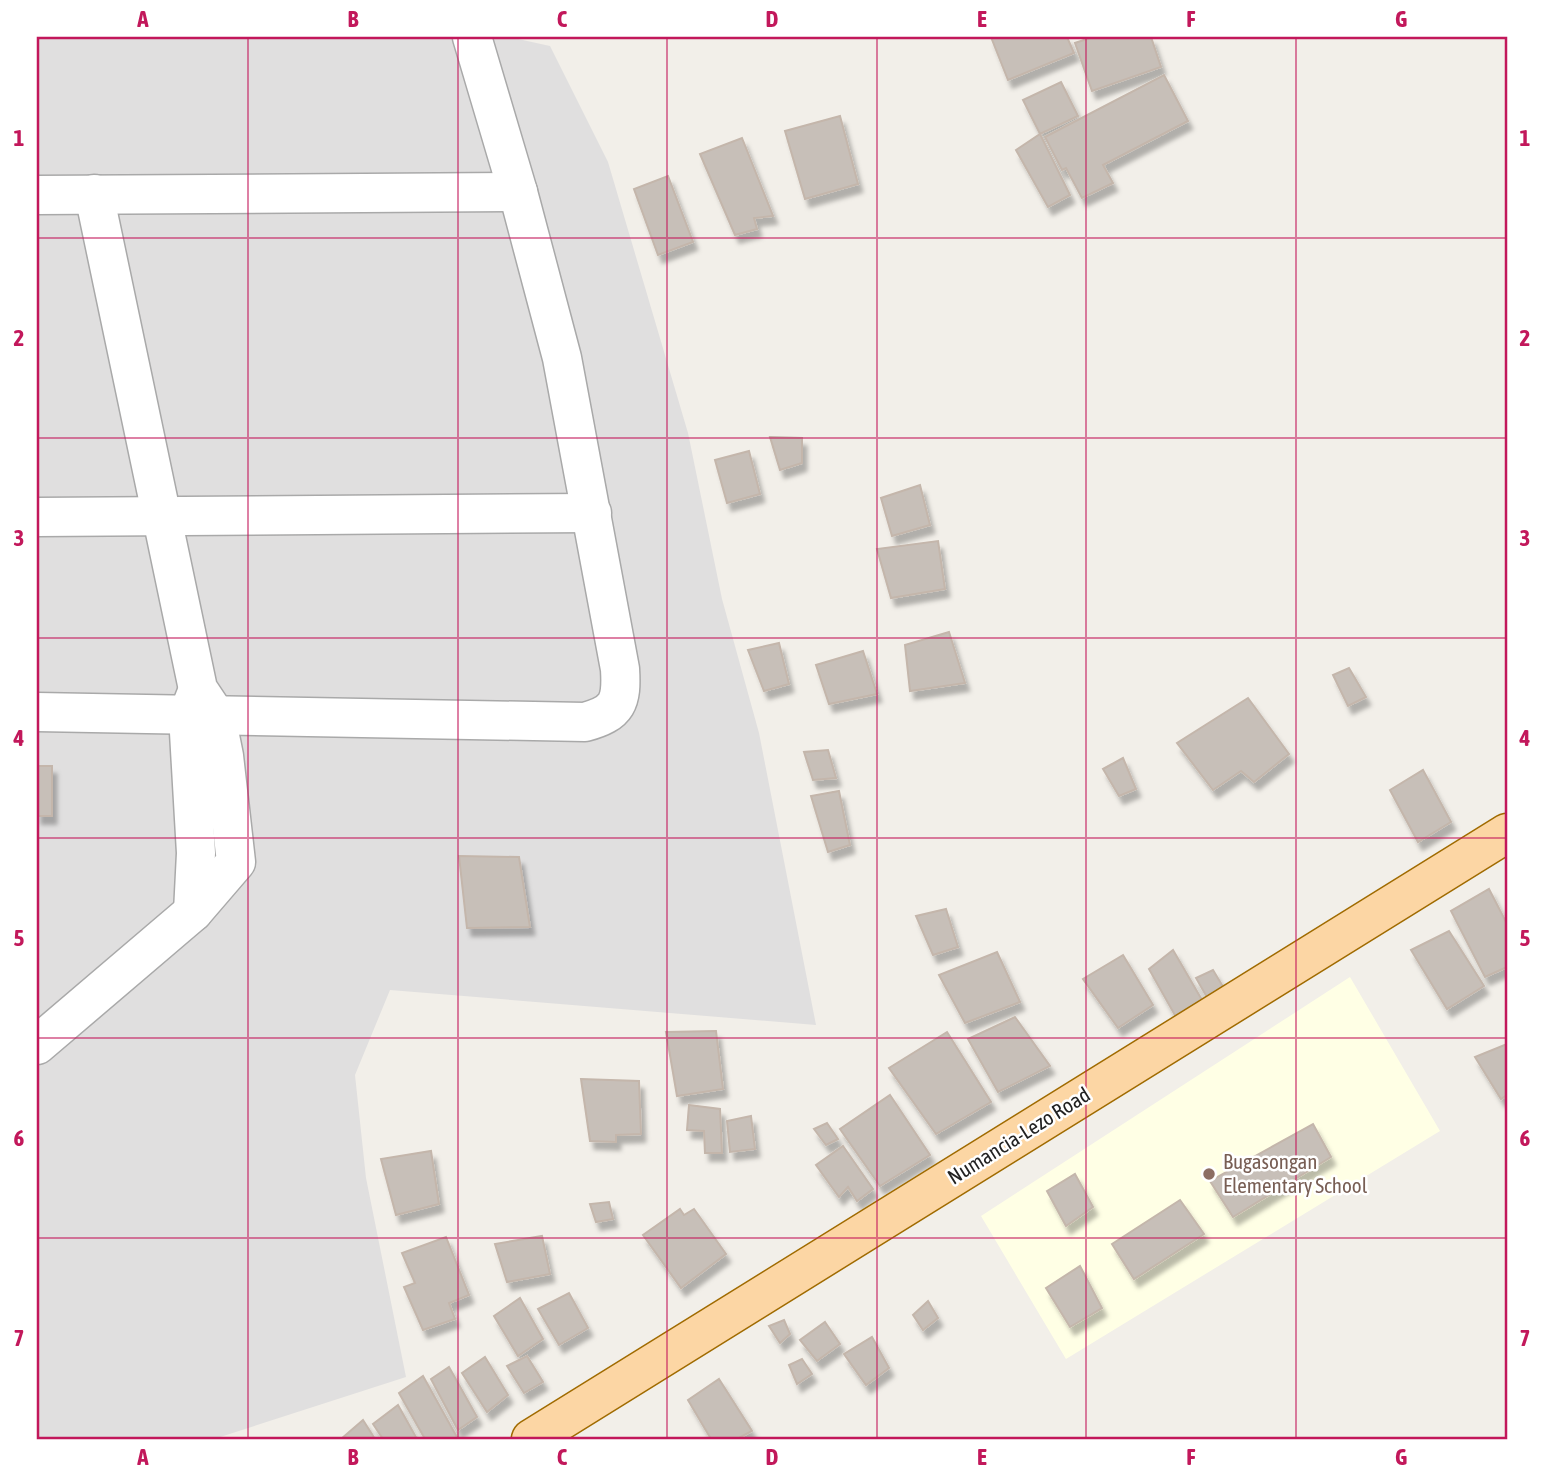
<svg xmlns="http://www.w3.org/2000/svg" width="1544" height="1476" font-family="'Asap Condensed',sans-serif">
<style>
.residential{fill:#e0dfdf}
.education{fill:#ffffe5}
.building{fill:#c7bfb8;stroke:#c4b6ab;stroke-width:2;filter:url(#shadow)}
.lines{fill:none;stroke-linecap:round;stroke-linejoin:round}
.minor-casing{stroke:#a9a9a9;stroke-width:41}
.major-casing{stroke:#a06b00;stroke-width:41}
.minor{stroke:#fff;stroke-width:38}
.major{stroke:#fcd6a4;stroke-width:38}
.grid{fill:none;stroke:#c2185b;stroke-width:2;stroke-opacity:0.55}
.education-dot{fill:#8d6e63;stroke:#fff;stroke-width:2.5}
.labels{text-anchor:middle;stroke-width:5;stroke-linejoin:round;paint-order:stroke}
.street-label{font-size:21px;fill:#222;stroke:#fff}
.education-label{font-size:21px;fill:#785e54;stroke:#fff;text-anchor:start}
.neatline{fill:none;stroke:#c2185b;stroke-width:2.5}
.grid-label{font-size:23px;text-anchor:middle;font-weight:bold;fill:#c2185b}
</style>
<defs>
<filter id="shadow"><feDropShadow dx="4.5" dy="8" stdDeviation="2" flood-color="#0004"/></filter>
</defs>
<rect width="100%" height="100%" fill="#f2efe9"/>
<path class="residential" d="M 37,37 L 509,37 L 550,46 L 608,162 L 688,433 L 722,599 L 759,733 L 816,1025 L 390,990 L 355,1075 L 366,1178 L 406,1377 L 214,1439 L 37,1439 Z"/>
<path class="education" d="M 1350,977 L 1440,1131 L 1066,1359 L 981,1216 Z"/>
<g class="building">
<path d="M 991,37 L 1067,37 L 1074,53 L 1008,80 Z"/>
<path d="M 1093,37 L 1151,37 L 1161,67 L 1092,91 L 1075,43 Z"/>
<path d="M 1164,75 L 1188,121 L 1103,165 L 1113,183 L 1082,198 L 1066,168 L 1062,170 L 1045,137 Z"/>
<path d="M 1061,82 L 1078,116 L 1040,134 L 1023,100 Z"/>
<path d="M 840,116 L 858,184 L 805,199 L 785,131 Z"/>
<path d="M 1040,134 L 1070,195 L 1048,207 L 1016,150 Z"/>
<path d="M 742,138 L 773,216 L 754,218 L 757,229 L 735,235 L 700,154 Z"/>
<path d="M 668,176 L 693,242 L 658,255 L 634,189 Z"/>
<path d="M 770,437 L 802,438 L 802,463 L 780,470 Z"/>
<path d="M 749,451 L 760,494 L 727,503 L 715,460 Z"/>
<path d="M 920,485 L 930,525 L 892,536 L 881,498 Z"/>
<path d="M 938,541 L 945,589 L 891,598 L 877,549 Z"/>
<path d="M 949,632 L 965,683 L 910,691 L 905,645 Z"/>
<path d="M 779,643 L 789,684 L 764,691 L 748,650 Z"/>
<path d="M 863,651 L 877,694 L 829,704 L 816,665 Z"/>
<path d="M 1349,668 L 1366,697 L 1348,706 L 1333,675 Z"/>
<path d="M 1248,698 L 1289,754 L 1254,782 L 1241,771 L 1213,790 L 1177,743 Z"/>
<path d="M 828,750 L 836,778 L 813,780 L 804,752 Z"/>
<path d="M 1123,758 L 1136,789 L 1119,796 L 1103,769 Z"/>
<rect x="37" y="766" width="15" height="50"/>
<path d="M 1423,770 L 1451,822 L 1418,842 L 1390,790 Z"/>
<path d="M 839,791 L 850,845 L 828,852 L 811,796 Z"/>
<path d="M 459,856 L 519,857 L 530,927 L 467,928 Z"/>
<path d="M 1489,889 L 1507,924 L 1507,967 L 1485,977 L 1451,911 Z"/>
<path d="M 946,909 L 958,947 L 933,955 L 916,916 Z"/>
<path d="M 1449,931 L 1484,986 L 1447,1009 L 1411,950 Z"/>
<path d="M 1173,950 L 1202,1000 L 1176,1017 L 1149,969 Z"/>
<path d="M 997,952 L 1020,1002 L 965,1023 L 939,975 Z"/>
<path d="M 1123,955 L 1153,1005 L 1118,1028 L 1083,979 Z"/>
<path d="M 1213,970 L 1225,990 L 1208,999 L 1196,978 Z"/>
<path d="M 1015,1017 L 1050,1066 L 998,1092 L 968,1039 Z"/>
<path d="M 716,1031 L 723,1089 L 677,1096 L 666,1032 Z"/>
<path d="M 947,1032 L 991,1102 L 936,1134 L 889,1068 Z"/>
<path d="M 1507,1044 L 1507,1095 L 1501,1099 L 1475,1057 Z"/>
<path d="M 581,1079 L 639,1081 L 641,1134 L 616,1135 L 616,1142 L 590,1141 Z"/>
<path d="M 890,1095 L 930,1155 L 880,1186 L 840,1129 Z"/>
<path d="M 689,1105 L 720,1109 L 722,1153 L 705,1153 L 704,1131 L 687,1130 Z"/>
<path d="M 751,1116 L 755,1149 L 730,1152 L 727,1121 Z"/>
<path d="M 827,1123 L 838,1139 L 826,1145 L 814,1129 Z"/>
<path d="M 1313,1124 L 1331,1157 L 1233,1217 L 1210,1181 Z"/>
<path d="M 843,1146 L 873,1189 L 857,1201 L 848,1187 L 839,1197 L 816,1165 Z"/>
<path d="M 431,1151 L 439,1204 L 396,1215 L 381,1159 Z"/>
<path d="M 1075,1174 L 1093,1207 L 1066,1226 L 1047,1191 Z"/>
<path d="M 1180,1200 L 1204,1234 L 1134,1279 L 1112,1244 Z"/>
<path d="M 609,1202 L 613,1219 L 596,1222 L 590,1204 Z"/>
<path d="M 680,1209 L 684,1215 L 694,1209 L 726,1254 L 681,1288 L 643,1235 Z"/>
<path d="M 542,1236 L 550,1274 L 507,1282 L 495,1244 Z"/>
<path d="M 446,1237 L 469,1295 L 449,1303 L 455,1319 L 423,1330 L 404,1287 L 415,1283 L 402,1253 Z"/>
<path d="M 1080,1266 L 1102,1308 L 1070,1327 L 1046,1288 Z"/>
<path d="M 569,1293 L 588,1328 L 559,1345 L 538,1309 Z"/>
<path d="M 520,1298 L 543,1339 L 518,1356 L 494,1316 Z"/>
<path d="M 928,1301 L 938,1318 L 923,1330 L 913,1315 Z"/>
<path d="M 784,1320 L 790,1334 L 780,1343 L 769,1326 Z"/>
<path d="M 825,1322 L 840,1344 L 817,1361 L 800,1340 Z"/>
<path d="M 872,1337 L 889,1368 L 866,1385 L 844,1354 Z"/>
<path d="M 527,1356 L 543,1382 L 524,1393 L 507,1366 Z"/>
<path d="M 485,1357 L 508,1395 L 487,1412 L 462,1373 Z"/>
<path d="M 802,1359 L 812,1374 L 797,1384 L 789,1365 Z"/>
<path d="M 449,1367 L 477,1417 L 458,1430 L 431,1379 Z"/>
<path d="M 423,1376 L 458,1439 L 425,1439 L 399,1393 Z"/>
<path d="M 719,1379 L 752,1431 L 737,1439 L 711,1439 L 688,1400 Z"/>
<path d="M 398,1405 L 417,1439 L 383,1439 L 373,1424 Z"/>
<path d="M 363,1420 L 375,1439 L 341,1439 Z"/>
</g>
<g class="lines">
<defs>
<g id="minor">
<path d="M 37,195 L 518,192"/>
<path d="M 37,517 L 592,513"/>
<path d="M 37,712 L 585,722 C 618,713 622,702 620,669 L 562,358 L 518,192 L 472,37"/>
<path d="M 193,912 L 196,853 L 188,715 L 197,692"/>
<path d="M 37,1045 L 193,912 L 236,862 L 224,756 L 216,716 L 198,689 L 94,194"/>
</g>
<path id="major" d="M 531,1439 L 1507,833"/>
</defs>
<use href="#minor" class="minor-casing"/>
<use href="#major" class="major-casing"/>
<use href="#minor" class="minor"/>
<use href="#major" class="major"/>
</g>
<path class="grid" d="M 248,37 L 248,1439M 458,37 L 458,1439M 667,37 L 667,1439M 877,37 L 877,1439M 1086,37 L 1086,1439M 1296,37 L 1296,1439M 37,238 L 1507,238M 37,438 L 1507,438M 37,638 L 1507,638M 37,838 L 1507,838M 37,1038 L 1507,1038M 37,1238 L 1507,1238"/>
<circle class="education-dot" cx="1209" cy="1174" r="7"/>
<g class="labels">
<g class="street-label">
<text transform="translate(1019 1136) rotate(-32)" y="7">Numancia-Lezo Road</text>
</g>
<g class="education-label">
<text x="1223" y="1169">Bugasongan<tspan x="1223" dy="24">Elementary School</tspan></text>
</g>
</g>
<rect width="1544" height="1476" fill="none" stroke="#ffffff" stroke-width="77"/>
<rect x="38" y="38" width="1468" height="1400" class="neatline"/>
<g class="grid-label">
<text x="143" y="27">A</text>
<text x="353" y="27">B</text>
<text x="562" y="27">C</text>
<text x="772" y="27">D</text>
<text x="982" y="27">E</text>
<text x="1191" y="27">F</text>
<text x="1401" y="27">G</text>
<text x="19" y="146">1</text>
<text x="1525" y="146">1</text>
<text x="19" y="346">2</text>
<text x="1525" y="346">2</text>
<text x="19" y="546">3</text>
<text x="1525" y="546">3</text>
<text x="19" y="746">4</text>
<text x="1525" y="746">4</text>
<text x="19" y="946">5</text>
<text x="1525" y="946">5</text>
<text x="19" y="1146">6</text>
<text x="1525" y="1146">6</text>
<text x="19" y="1346">7</text>
<text x="1525" y="1346">7</text>
<text x="143" y="1465">A</text>
<text x="353" y="1465">B</text>
<text x="562" y="1465">C</text>
<text x="772" y="1465">D</text>
<text x="982" y="1465">E</text>
<text x="1191" y="1465">F</text>
<text x="1401" y="1465">G</text>
</g>
</svg>
